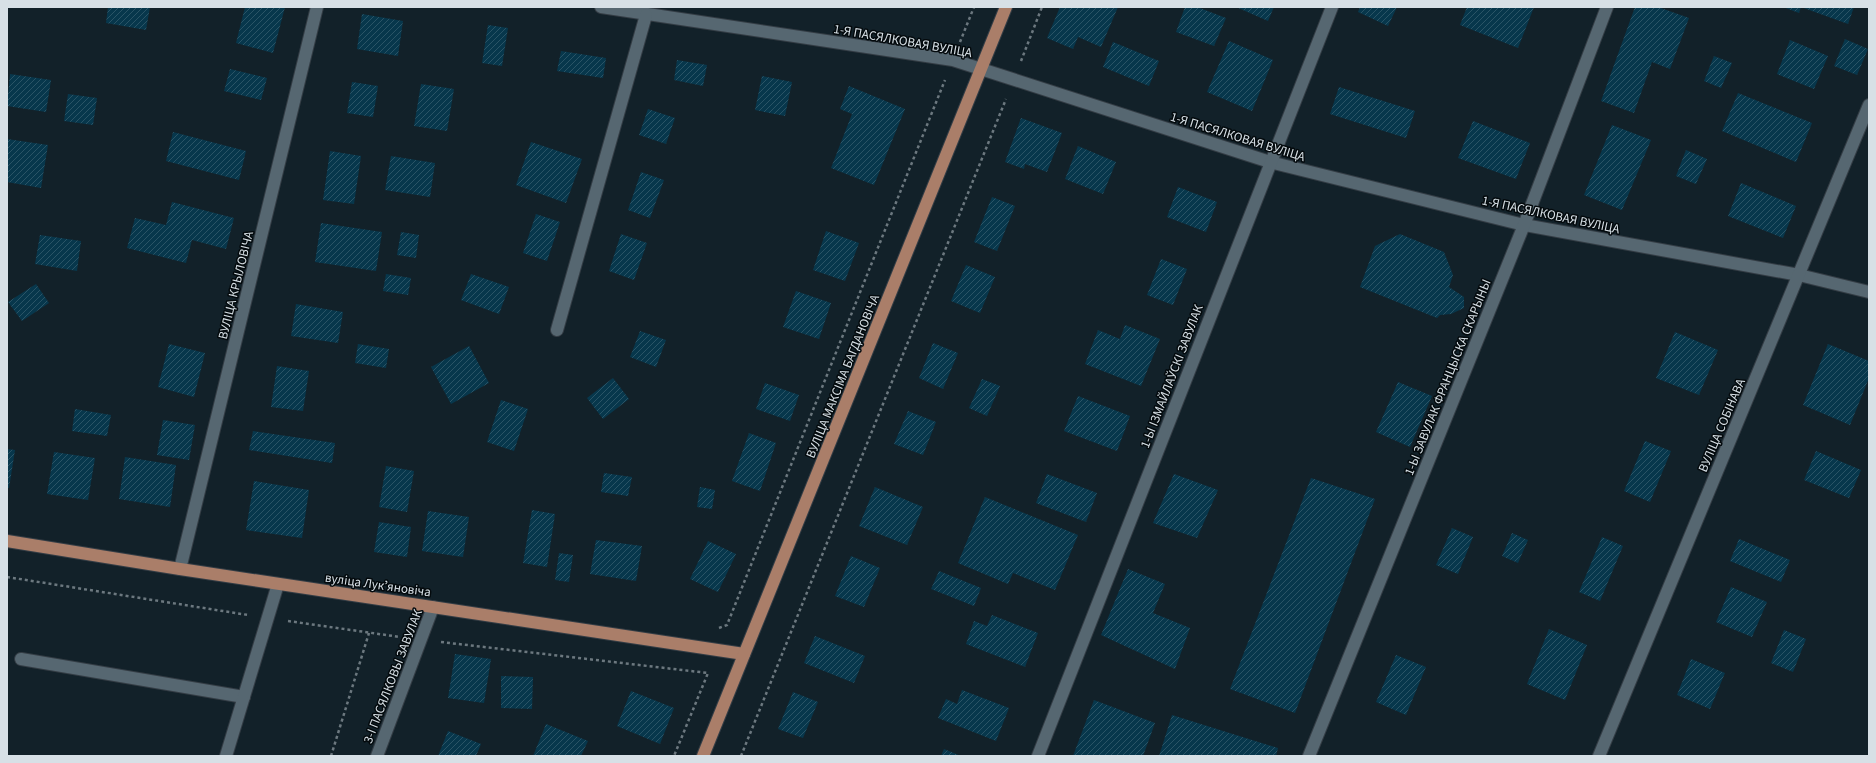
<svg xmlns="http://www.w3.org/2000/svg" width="1876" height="763" font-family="'Source Sans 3',sans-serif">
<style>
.building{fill:url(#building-hatch)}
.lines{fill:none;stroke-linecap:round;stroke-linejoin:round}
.minor-casing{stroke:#343d45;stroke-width:14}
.major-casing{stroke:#343d45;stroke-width:14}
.path{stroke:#6c787f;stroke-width:2.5;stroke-dasharray:3 3;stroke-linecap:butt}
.minor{stroke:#566771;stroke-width:12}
.major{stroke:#aa7e69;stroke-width:12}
.labels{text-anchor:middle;stroke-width:3;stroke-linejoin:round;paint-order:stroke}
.street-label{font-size:13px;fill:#d7e0e6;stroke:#040a0d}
</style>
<defs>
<pattern id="building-hatch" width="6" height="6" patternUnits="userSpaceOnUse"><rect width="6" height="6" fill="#07374c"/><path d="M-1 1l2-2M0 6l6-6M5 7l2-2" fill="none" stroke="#2a5466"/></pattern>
</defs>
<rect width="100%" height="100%" fill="#122129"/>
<g class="building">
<path d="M 108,7 L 150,7 L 146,30 L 106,23 Z"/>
<path d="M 245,7 L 285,7 L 273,53 L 236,43 Z"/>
<path d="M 1060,7 L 1118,7 L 1101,47 L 1078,37 L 1073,49 L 1047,38 Z"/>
<path d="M 1185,7 L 1197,7 L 1226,18 L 1214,46 L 1176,32 Z"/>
<path d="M 1236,7 L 1274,7 L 1268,21 Z"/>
<path d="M 1360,7 L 1397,7 L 1388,26 L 1358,12 Z"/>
<path d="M 1467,7 L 1534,7 L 1518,48 L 1460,25 Z"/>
<path d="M 1635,7 L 1658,7 L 1689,18 L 1670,69 L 1652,62 L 1634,113 L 1601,101 Z"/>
<path d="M 1783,7 L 1854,7 L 1848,24 L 1801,7 L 1799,13 Z"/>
<path d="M 362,14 L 403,21 L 398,56 L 357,49 Z"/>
<path d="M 488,25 L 508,28 L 502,66 L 482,63 Z"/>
<path d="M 1845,39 L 1868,49 L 1857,75 L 1834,66 Z"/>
<path d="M 1790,40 L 1828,56 L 1814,89 L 1777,74 Z"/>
<path d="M 1229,41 L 1273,60 L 1252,111 L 1207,92 Z"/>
<path d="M 1113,42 L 1159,61 L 1149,86 L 1103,67 Z"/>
<path d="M 561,51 L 606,58 L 603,78 L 557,71 Z"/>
<path d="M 1714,56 L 1732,63 L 1721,88 L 1704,81 Z"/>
<path d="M 677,60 L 707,65 L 703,86 L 674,80 Z"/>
<path d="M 230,69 L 267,78 L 261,100 L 224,91 Z"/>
<path d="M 10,74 L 51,80 L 46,112 L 7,106 Z"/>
<path d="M 762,76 L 792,82 L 785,116 L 755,110 Z"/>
<path d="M 352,82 L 378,86 L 373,117 L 347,113 Z"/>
<path d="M 421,84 L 454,89 L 447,131 L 414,126 Z"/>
<path d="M 849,86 L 905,109 L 874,185 L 831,168 L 852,114 L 840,109 Z"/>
<path d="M 1339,87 L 1415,111 L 1406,138 L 1330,114 Z"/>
<path d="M 1738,93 L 1812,123 L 1796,162 L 1722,131 Z"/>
<path d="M 68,94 L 97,98 L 93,125 L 64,121 Z"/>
<path d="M 648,109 L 675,118 L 666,144 L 639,135 Z"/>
<path d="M 1021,118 L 1062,133 L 1047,172 L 1025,164 L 1024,169 L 1005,162 Z"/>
<path d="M 1473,121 L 1530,143 L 1516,179 L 1458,158 Z"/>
<path d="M 1612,125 L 1651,140 L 1622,210 L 1584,195 Z"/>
<path d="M 173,132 L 246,151 L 239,180 L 166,161 Z"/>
<path d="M 7,139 L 48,145 L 41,188 L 7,182 Z"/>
<path d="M 531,142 L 582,159 L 566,203 L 516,185 Z"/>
<path d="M 1078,146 L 1116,162 L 1103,194 L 1065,179 Z"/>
<path d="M 1686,150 L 1707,159 L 1696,184 L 1676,176 Z"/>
<path d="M 330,151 L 361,156 L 354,204 L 323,200 Z"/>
<path d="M 391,156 L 435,163 L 430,197 L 385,190 Z"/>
<path d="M 641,172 L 664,180 L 650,218 L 628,210 Z"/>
<path d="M 1741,183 L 1796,206 L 1783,238 L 1728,216 Z"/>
<path d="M 1178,187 L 1217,202 L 1206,232 L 1167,217 Z"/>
<path d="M 992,197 L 1015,206 L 997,251 L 974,242 Z"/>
<path d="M 172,202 L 234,218 L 226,249 L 192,240 L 186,263 L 127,248 L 135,218 L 166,225 Z"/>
<path d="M 536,214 L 560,222 L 547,261 L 523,253 Z"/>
<path d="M 321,223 L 382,232 L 376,271 L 315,262 Z"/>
<path d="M 826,231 L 859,243 L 845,281 L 813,270 Z"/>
<path d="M 401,232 L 419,235 L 416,258 L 397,255 Z"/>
<path d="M 621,234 L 647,243 L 634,280 L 609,271 Z"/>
<path d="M 1400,234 L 1444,252 L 1453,275 L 1449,287 L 1464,297 L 1464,308 L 1451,314 L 1440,315 L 1437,318 L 1360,287 L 1375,246 Z"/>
<path d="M 40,235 L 81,241 L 77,271 L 35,264 Z"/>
<path d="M 1161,259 L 1187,269 L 1173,305 L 1147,295 Z"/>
<path d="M 966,265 L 995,277 L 980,313 L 951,301 Z"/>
<path d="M 386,274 L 411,278 L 408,295 L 383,291 Z"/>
<path d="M 471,274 L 509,287 L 499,314 L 461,300 Z"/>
<path d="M 36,284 L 49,303 L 22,321 L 8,302 Z"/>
<path d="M 796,291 L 831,303 L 819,339 L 783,327 Z"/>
<path d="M 296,304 L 343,312 L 338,343 L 291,336 Z"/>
<path d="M 1125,325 L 1160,339 L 1141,386 L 1085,364 L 1098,330 L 1120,339 Z"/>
<path d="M 640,331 L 666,340 L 656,367 L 630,357 Z"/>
<path d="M 1675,332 L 1718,350 L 1699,395 L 1656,378 Z"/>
<path d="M 933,343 L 958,353 L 943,389 L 919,378 Z"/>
<path d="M 169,344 L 205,353 L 194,397 L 158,387 Z"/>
<path d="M 358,344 L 389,349 L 386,368 L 355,363 Z"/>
<path d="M 1828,344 L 1869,361 L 1869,378 L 1850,425 L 1803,405 Z"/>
<path d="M 469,346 L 489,383 L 451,404 L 431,367 Z"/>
<path d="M 277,366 L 309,371 L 303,411 L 271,407 Z"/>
<path d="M 613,378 L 629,399 L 603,419 L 587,398 Z"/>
<path d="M 982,379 L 1000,386 L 987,416 L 969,408 Z"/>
<path d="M 1398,382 L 1432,396 L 1410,447 L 1376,432 Z"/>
<path d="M 765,383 L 799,395 L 790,421 L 756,409 Z"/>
<path d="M 1078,396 L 1130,416 L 1117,451 L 1064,431 Z"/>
<path d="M 501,400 L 528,409 L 514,451 L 487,442 Z"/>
<path d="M 75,409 L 111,415 L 107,436 L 72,431 Z"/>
<path d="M 908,411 L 936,422 L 923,455 L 894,444 Z"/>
<path d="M 163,420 L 195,425 L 189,460 L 157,455 Z"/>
<path d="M 253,431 L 335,443 L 332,463 L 249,450 Z"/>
<path d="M 749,433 L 776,443 L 760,491 L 732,481 Z"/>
<path d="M 1645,441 L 1671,451 L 1650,502 L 1624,491 Z"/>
<path d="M 7,449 L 15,450 L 9,488 L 7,488 Z"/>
<path d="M 1816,451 L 1861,470 L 1849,498 L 1804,480 Z"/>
<path d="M 54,452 L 95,458 L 88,500 L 47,494 Z"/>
<path d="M 125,457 L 176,465 L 170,507 L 119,499 Z"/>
<path d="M 386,466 L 414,471 L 407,512 L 379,507 Z"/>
<path d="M 604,473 L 632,477 L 628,496 L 601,492 Z"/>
<path d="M 1047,474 L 1097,493 L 1086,522 L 1036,503 Z"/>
<path d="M 1174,474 L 1218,490 L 1197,538 L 1153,523 Z"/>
<path d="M 1311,478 L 1375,499 L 1295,713 L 1230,689 Z"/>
<path d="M 254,481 L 309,490 L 302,538 L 246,530 Z"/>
<path d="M 700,487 L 715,490 L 712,509 L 697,507 Z"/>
<path d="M 875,487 L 923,507 L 907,545 L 859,526 Z"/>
<path d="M 985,497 L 1078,535 L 1055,590 L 1013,573 L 1008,584 L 958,563 Z"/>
<path d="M 532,510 L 555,514 L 547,567 L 523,563 Z"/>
<path d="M 428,511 L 469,517 L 463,557 L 422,551 Z"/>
<path d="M 379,522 L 411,527 L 407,557 L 374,552 Z"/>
<path d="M 1452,528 L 1473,537 L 1458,574 L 1436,565 Z"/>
<path d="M 1512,533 L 1528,540 L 1518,563 L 1502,556 Z"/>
<path d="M 1602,537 L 1623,546 L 1600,601 L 1579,592 Z"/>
<path d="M 1739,539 L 1790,560 L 1781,582 L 1730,561 Z"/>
<path d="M 596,540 L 642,546 L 636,581 L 590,574 Z"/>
<path d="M 708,541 L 736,554 L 718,592 L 690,579 Z"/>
<path d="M 559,553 L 573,555 L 569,582 L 555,580 Z"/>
<path d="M 851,556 L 880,568 L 864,607 L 835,596 Z"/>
<path d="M 1128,569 L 1165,584 L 1153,613 L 1190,628 L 1175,669 L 1101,635 Z"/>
<path d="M 939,571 L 981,588 L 974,606 L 931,589 Z"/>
<path d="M 1731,587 L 1767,602 L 1752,637 L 1716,622 Z"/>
<path d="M 992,615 L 1038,633 L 1025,667 L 966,644 L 974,621 L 987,626 Z"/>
<path d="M 1549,629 L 1587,645 L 1565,700 L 1527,684 Z"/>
<path d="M 1784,630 L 1806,639 L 1793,672 L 1771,663 Z"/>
<path d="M 815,636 L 865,656 L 854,683 L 804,663 Z"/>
<path d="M 455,654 L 491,659 L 484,703 L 448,698 Z"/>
<path d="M 1396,655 L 1426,667 L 1406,715 L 1376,702 Z"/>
<path d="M 1691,659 L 1725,673 L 1710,709 L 1677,695 Z"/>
<path d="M 501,676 L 533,677 L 532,709 L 501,708 Z"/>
<path d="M 962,690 L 1009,708 L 996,741 L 938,718 L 946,699 L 957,704 Z"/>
<path d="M 631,691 L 674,708 L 660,744 L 617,726 Z"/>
<path d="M 793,692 L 818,702 L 803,738 L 778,729 Z"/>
<path d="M 1094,700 L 1155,723 L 1143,756 L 1073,756 Z"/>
<path d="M 1172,715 L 1278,748 L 1276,756 L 1159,756 Z"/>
<path d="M 546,724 L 588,741 L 581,756 L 533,756 Z"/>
<path d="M 448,731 L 481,744 L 476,756 L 438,756 Z"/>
<path d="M 944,749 L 961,756 L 941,756 Z"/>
</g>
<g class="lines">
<defs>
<g id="minor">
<path d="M 601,7 L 953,60 L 1270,162 L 1524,225 L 1799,275 L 1869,292"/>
<path d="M 557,330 L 646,15"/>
<path d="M 180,569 L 317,7"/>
<path d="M 21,659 L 244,697"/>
<path d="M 226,756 L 278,584"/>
<path d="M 377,756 L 433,607"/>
<path d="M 1038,756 L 1332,7"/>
<path d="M 1309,756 L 1524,225 L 1607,7"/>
<path d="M 1599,756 L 1869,105"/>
</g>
<g id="major">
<path d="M 7,541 L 180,569 L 744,654"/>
<path d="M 703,756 L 1006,7"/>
</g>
</defs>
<use href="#minor" class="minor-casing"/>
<use href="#major" class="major-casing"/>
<g class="path">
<path d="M 960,42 L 974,7"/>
<path d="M 1021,61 L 1042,7"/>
<path d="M 7,577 L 248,615"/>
<path d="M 288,621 L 400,637"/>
<path d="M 719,628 L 727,625 L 945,80"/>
<path d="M 441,642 L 708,673 L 674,756"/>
<path d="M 331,756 L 369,633"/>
<path d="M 741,756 L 1006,99"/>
</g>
<use href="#minor" class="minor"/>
<use href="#major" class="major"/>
</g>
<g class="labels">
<g class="street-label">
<text transform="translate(903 40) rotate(10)" y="5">1-Я ПАСЯЛКОВАЯ ВУЛІЦА</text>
<text transform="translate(1238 136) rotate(17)" y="5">1-Я ПАСЯЛКОВАЯ ВУЛІЦА</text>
<text transform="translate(1551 214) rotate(12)" y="5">1-Я ПАСЯЛКОВАЯ ВУЛІЦА</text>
<text transform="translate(235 285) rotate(-76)" y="5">ВУЛІЦА КРЫЛОВІЧА</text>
<text transform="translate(842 376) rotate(-68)" y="5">ВУЛІЦА МАКСІМА БАГДАНОВІЧА</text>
<text transform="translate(1171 376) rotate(-69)" y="5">1-Ы ІЗМАЙЛАЎСКІ ЗАВУЛАК</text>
<text transform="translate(1447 377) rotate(-68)" y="5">1-Ы ЗАВУЛАК ФРАНЦЫСКА СКАРЫНЫ</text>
<text transform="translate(1721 425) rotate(-67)" y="5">ВУЛІЦА СОБІНАВА</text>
<text transform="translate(378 584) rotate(8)" y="5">вуліца Лукʼяновіча</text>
<text transform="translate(392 676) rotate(-69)" y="5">3-І ПАСЯЛКОВЫ ЗАВУЛАК</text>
</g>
</g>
<rect width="1876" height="763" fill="none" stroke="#d7e0e6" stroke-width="16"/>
</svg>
